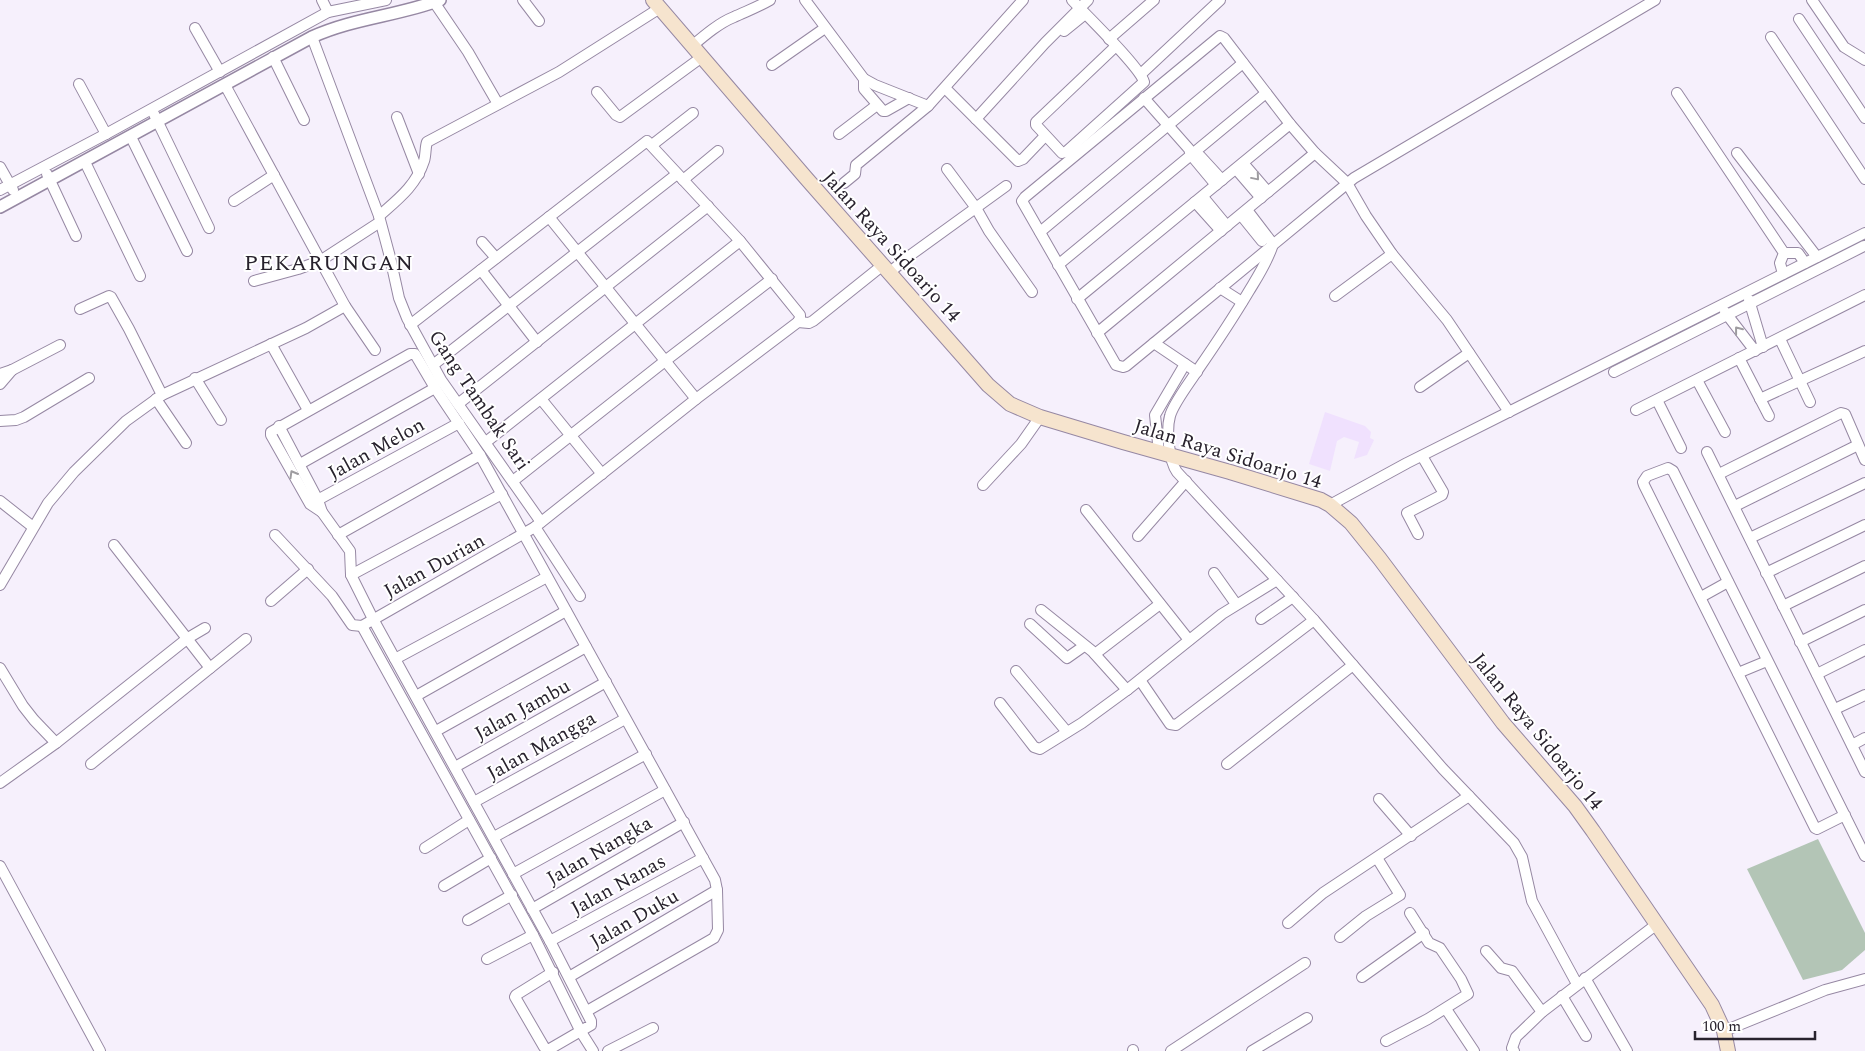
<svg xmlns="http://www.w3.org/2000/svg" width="1865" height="1051" font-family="Spectral,serif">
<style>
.built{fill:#f0e1fe}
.green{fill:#b3c5b6}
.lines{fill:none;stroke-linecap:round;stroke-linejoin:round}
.minor-casing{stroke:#9688a3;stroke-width:12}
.tertiary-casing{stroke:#9688a3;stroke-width:14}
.secondary-casing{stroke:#9688a3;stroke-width:16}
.minor{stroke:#fff;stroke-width:10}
.tertiary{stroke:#fff;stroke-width:11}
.secondary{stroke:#f6e4ce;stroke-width:14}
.oneway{stroke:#9e9ca0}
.labels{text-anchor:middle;stroke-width:4;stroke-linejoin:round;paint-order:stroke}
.street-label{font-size:20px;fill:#28222d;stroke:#fff}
.quarter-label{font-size:22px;letter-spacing:1px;fill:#28222d;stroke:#fff}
</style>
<rect width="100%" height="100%" fill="#f6f0fc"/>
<path class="built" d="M 1325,412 L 1365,426 L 1371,432 L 1370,438 L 1374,440 L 1367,455 L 1354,459 L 1359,442 L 1344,437 L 1337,441 L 1330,471 L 1309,464 Z"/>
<path class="green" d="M 1818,839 L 1865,933 L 1865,950 L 1842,970 L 1803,980 L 1747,869 Z"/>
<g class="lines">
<defs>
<g id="minor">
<path d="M 322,0 L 328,12"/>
<path d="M 523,0 L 539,21"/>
<path d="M 805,0 L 864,79 L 875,85 L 928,106 L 1023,0"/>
<path d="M 1072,0 C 1086,15 1140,67 1144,82 L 1066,152 L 1062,153 L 1036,125 L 1036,122 L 1116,46"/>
<path d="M 1812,0 L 1844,47 L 1865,60"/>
<path d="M 434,2 L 468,52 L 498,104"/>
<path d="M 1799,19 L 1865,118"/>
<path d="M 195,28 L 220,72"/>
<path d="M 1064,31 L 1085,14"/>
<path d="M 312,37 L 379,216 L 390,257 L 399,298 L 407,318 L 441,380 L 541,522"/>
<path d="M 1771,37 L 1865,179"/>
<path d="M 1109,39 L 1154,0"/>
<path d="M 692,46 C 705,35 719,23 734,17 C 747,11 758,7 770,0"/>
<path d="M 273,57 L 304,120"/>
<path d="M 772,65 L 825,28"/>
<path d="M 1141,74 L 1220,0"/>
<path d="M 864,79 L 864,89 L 883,111 L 886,111 L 909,98"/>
<path d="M 79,84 L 106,134"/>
<path d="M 225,85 L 345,306 L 375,350"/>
<path d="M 945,88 L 1018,161 L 1023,159 L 1045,136"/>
<path d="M 597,92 L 616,115 L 620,117 L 702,57"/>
<path d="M 1677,93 L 1784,253 L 1780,263 L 1783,274"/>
<path d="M 1144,98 L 1189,149 L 1191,155 L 1216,185"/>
<path d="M 154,114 L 209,228"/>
<path d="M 397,117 L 419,174"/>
<path d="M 976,119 L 1045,43 L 1088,0"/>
<path d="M 839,134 L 877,105"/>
<path d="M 131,137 L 187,251"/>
<path d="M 652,145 L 693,113"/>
<path d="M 1737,153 L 1817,257"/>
<path d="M 1200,156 L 1222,180"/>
<path d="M 85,162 L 140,276"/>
<path d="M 1243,163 L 1268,192"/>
<path d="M 0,167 L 13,190"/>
<path d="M 947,169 L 976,208 L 989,231 L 1032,292"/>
<path d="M 1236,169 L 1261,198"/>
<path d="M 47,174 L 76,236"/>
<path d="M 683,180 L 718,151"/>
<path d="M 844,183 L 855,174 L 856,165 L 928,106"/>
<path d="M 0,190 L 106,134 L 328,12 L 386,0"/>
<path d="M 1203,197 L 1227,226"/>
<path d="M 234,201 L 274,175"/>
<path d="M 1195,202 L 1221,231"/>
<path d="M 1247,210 L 1273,244 C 1268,261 1258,276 1249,291 C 1233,318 1215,345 1197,371 C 1190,382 1173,404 1170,416 C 1166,430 1169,461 1177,472 L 1314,620 L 1443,769 L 1514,843 L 1522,857 L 1532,901 L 1577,984"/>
<path d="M 1241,215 L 1262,241"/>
<path d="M 379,216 C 397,200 416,186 424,161 C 426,155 425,148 427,142 L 559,72 L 660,8"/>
<path d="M 549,217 L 696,399"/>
<path d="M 1040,232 L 1243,63"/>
<path d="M 482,242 L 496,258"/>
<path d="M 1784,253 L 1798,253 L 1805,263"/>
<path d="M 1058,265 L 1266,93"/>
<path d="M 481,270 L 537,342"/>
<path d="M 890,272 L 912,254 L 1006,186"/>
<path d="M 254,281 L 298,269 L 320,261 L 380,222"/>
<path d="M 1220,288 L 1242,302"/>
<path d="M 1335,296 L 1392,254"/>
<path d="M 1077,299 L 1290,124"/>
<path d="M 1749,300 L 1763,347"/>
<path d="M 80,309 L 109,296 L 111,297 L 129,329 L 162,395"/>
<path d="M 1725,312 L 1755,351"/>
<path d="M 410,325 L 647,141 L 740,241 L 800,315 L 800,318 L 798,322"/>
<path d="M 1097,333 L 1315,153"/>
<path d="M 1780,339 L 1810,402"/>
<path d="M 1154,343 L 1354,178 L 1655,0"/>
<path d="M 271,344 L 308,410"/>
<path d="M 1739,358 L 1769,416"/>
<path d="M 433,365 L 677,174"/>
<path d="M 1197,372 L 1154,343 L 1126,366 L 1123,367 L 1116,365 L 1022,201 L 1025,197 L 1220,36 L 1224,38 L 1290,124 L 1315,153 L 1347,183 L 1366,216 L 1392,254 L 1447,320 L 1509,412"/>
<path d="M 1614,372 L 1864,246"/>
<path d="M 0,374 L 12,370 L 60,345"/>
<path d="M 195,378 L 221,420"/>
<path d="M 1697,380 L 1725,432"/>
<path d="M 0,384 L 12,370"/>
<path d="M 1420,387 L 1469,353"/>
<path d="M 156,399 L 186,443"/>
<path d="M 541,399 L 602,474"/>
<path d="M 1760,399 L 1865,351"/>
<path d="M 1657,400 L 1681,448"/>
<path d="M 458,404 L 708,206"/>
<path d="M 1636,410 L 1865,295"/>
<path d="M 0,421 L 16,420 L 24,417 L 89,378"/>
<path d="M 279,426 L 318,500 L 322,512 L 350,551 L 351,575 L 373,619 L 550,941 L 591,1021 L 591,1025 L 548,1050 L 544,1047 L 515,997 L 516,995 L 553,972"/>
<path d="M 486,442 L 740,241"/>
<path d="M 1159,452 L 1155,415 L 1185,364"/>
<path d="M 1707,452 L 1865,772"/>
<path d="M 300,464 L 435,388"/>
<path d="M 1719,474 L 1841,413 L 1845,414 L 1865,460"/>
<path d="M 513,481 L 665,361 L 772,279"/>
<path d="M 983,485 L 1021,444 L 1040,417"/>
<path d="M 0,501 L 33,527"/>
<path d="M 312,503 L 459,423"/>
<path d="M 1330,505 L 1407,463 L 1865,233"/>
<path d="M 1735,506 L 1858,445"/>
<path d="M 1086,510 L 1189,640"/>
<path d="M 322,512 L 310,504 L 271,435 L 271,432 L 410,354 L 415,354 L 435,388 L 480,455 L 715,880 L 717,890 L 718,930 L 714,938 L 587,1011"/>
<path d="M 535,527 L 580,596"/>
<path d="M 1418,534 L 1407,513 L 1442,495 L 1443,492 L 1422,456"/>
<path d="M 275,535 L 332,596 L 352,625 L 362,626"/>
<path d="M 338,535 L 480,455"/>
<path d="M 1138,536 L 1186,481"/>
<path d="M 1750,538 L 1865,483"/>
<path d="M 114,545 L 210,668"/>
<path d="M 1214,573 L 1236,604"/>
<path d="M 1766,573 L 1865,525"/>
<path d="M 351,575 L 502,494"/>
<path d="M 0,585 L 48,503 L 74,472 L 126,421 L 162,395 L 306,328 L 345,306"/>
<path d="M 1701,597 L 1728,582"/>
<path d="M 271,601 L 308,569"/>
<path d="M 1783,606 L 1865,566"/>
<path d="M 1041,610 L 1092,651 L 1127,690"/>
<path d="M 1261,619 L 1293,597"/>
<path d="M 1030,624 L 1067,658 L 1084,646"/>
<path d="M 362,626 L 535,527 L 696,399 L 798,322 L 809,323 L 813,321 L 883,265"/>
<path d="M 362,626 L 533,935 L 581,1032 L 593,1051"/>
<path d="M 1800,642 L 1865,610"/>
<path d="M 1095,654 L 1160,604"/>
<path d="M 395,659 L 547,577"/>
<path d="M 0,668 L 23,706 L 34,720 L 56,743"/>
<path d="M 1016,671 L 1067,732"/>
<path d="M 1738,673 L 1767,661"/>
<path d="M 1817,674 L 1865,650"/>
<path d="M 1140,680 L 1170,724 L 1176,725 L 1314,620"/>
<path d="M 416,696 L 566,611"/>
<path d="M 1000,703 L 1034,747 L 1040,749 L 1082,723 L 1127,690 L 1222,614 L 1277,580"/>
<path d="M 1835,709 L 1865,695"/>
<path d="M 436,731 L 586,647"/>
<path d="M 1852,745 L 1865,738"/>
<path d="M 91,764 L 246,639"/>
<path d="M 1227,764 L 1353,665"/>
<path d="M 455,767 L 606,682"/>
<path d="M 0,783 L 56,743 L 188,638 L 205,628"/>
<path d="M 1379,799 L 1411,836"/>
<path d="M 474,802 L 625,719"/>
<path d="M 1845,815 L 1817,829 L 1815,828 L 1644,485 L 1643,482 L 1647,476 L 1668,468 L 1673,471 L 1865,856"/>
<path d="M 494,837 L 646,754"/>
<path d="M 425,848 L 469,820"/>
<path d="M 0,866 L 100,1051"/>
<path d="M 513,874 L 665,790"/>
<path d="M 444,886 L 491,858"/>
<path d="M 532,909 L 684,822"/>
<path d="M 468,920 L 512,895"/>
<path d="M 1288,923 L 1323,893 L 1469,796"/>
<path d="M 1340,937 L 1366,916 L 1400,895 L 1377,858"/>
<path d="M 550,941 L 703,858"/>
<path d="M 1486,951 L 1501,968 L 1512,971 L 1542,1012"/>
<path d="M 487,959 L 533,935"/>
<path d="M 569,977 L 717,890"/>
<path d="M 1362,977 L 1424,933"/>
<path d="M 1585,978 L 1627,1051"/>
<path d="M 1562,996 L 1586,1036"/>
<path d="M 1446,1009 L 1474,1051"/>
<path d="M 1724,1031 L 1825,990 L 1865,979"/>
<path d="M 1386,1041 L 1428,1019 L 1468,994 L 1461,979 L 1440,948 L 1429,943 L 1410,913"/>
<path d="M 1133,1050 L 1133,1051"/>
<path d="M 608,1051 L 653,1028"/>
<path d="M 1171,1051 L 1305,963"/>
<path d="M 1252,1051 L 1307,1018"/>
<path d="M 1514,1051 L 1512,1048 L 1516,1037 L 1542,1012 L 1657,924"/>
</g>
<path id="tertiary" d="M 0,207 L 312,37 C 354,18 397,16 440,0"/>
<path id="secondary" d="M 653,0 L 806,178 L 988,385 L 1010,404 L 1040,417 L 1123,442 L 1230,472 L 1321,500 L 1330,505 L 1351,523 L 1380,559 L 1503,723 L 1575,806 L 1593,831 L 1712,1005 L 1724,1031 L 1728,1051"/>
</defs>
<use href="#minor" class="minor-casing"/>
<use href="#tertiary" class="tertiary-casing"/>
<use href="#secondary" class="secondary-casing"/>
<use href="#minor" class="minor"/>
<use href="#tertiary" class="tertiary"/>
<use href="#secondary" class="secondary"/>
</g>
<defs><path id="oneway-chevron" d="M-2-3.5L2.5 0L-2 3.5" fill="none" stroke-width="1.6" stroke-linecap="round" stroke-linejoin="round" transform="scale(1.25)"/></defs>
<g class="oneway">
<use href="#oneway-chevron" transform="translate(1256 177) rotate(50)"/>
<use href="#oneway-chevron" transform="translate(1738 330) rotate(-128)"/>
<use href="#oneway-chevron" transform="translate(293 474) rotate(-120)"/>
</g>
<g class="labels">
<g class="street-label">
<text transform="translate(892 246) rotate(48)" y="7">Jalan Raya Sidoarjo 14</text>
<text transform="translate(480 400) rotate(56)" y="7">Gang Tambak Sari</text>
<text transform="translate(376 448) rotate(-29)" y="7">Jalan Melon</text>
<text transform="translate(1228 453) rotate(17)" y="7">Jalan Raya Sidoarjo 14</text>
<text transform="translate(434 565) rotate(-29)" y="7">Jalan Durian</text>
<text transform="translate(522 709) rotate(-29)" y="7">Jalan Jambu</text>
<text transform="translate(1538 731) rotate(51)" y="7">Jalan Raya Sidoarjo 14</text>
<text transform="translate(541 745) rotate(-29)" y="7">Jalan Mangga</text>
<text transform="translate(599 850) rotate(-30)" y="7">Jalan Nangka</text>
<text transform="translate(618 884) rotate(-29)" y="7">Jalan Nanas</text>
<text transform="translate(634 918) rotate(-30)" y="7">Jalan Duku</text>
</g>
<g class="quarter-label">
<text x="329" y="270">PEKARUNGAN</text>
</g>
</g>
<path d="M1695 1031v8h120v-8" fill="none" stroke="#28222d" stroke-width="2.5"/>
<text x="1702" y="1031" font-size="15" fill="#28222d" stroke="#ffffff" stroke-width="4" paint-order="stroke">100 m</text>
</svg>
